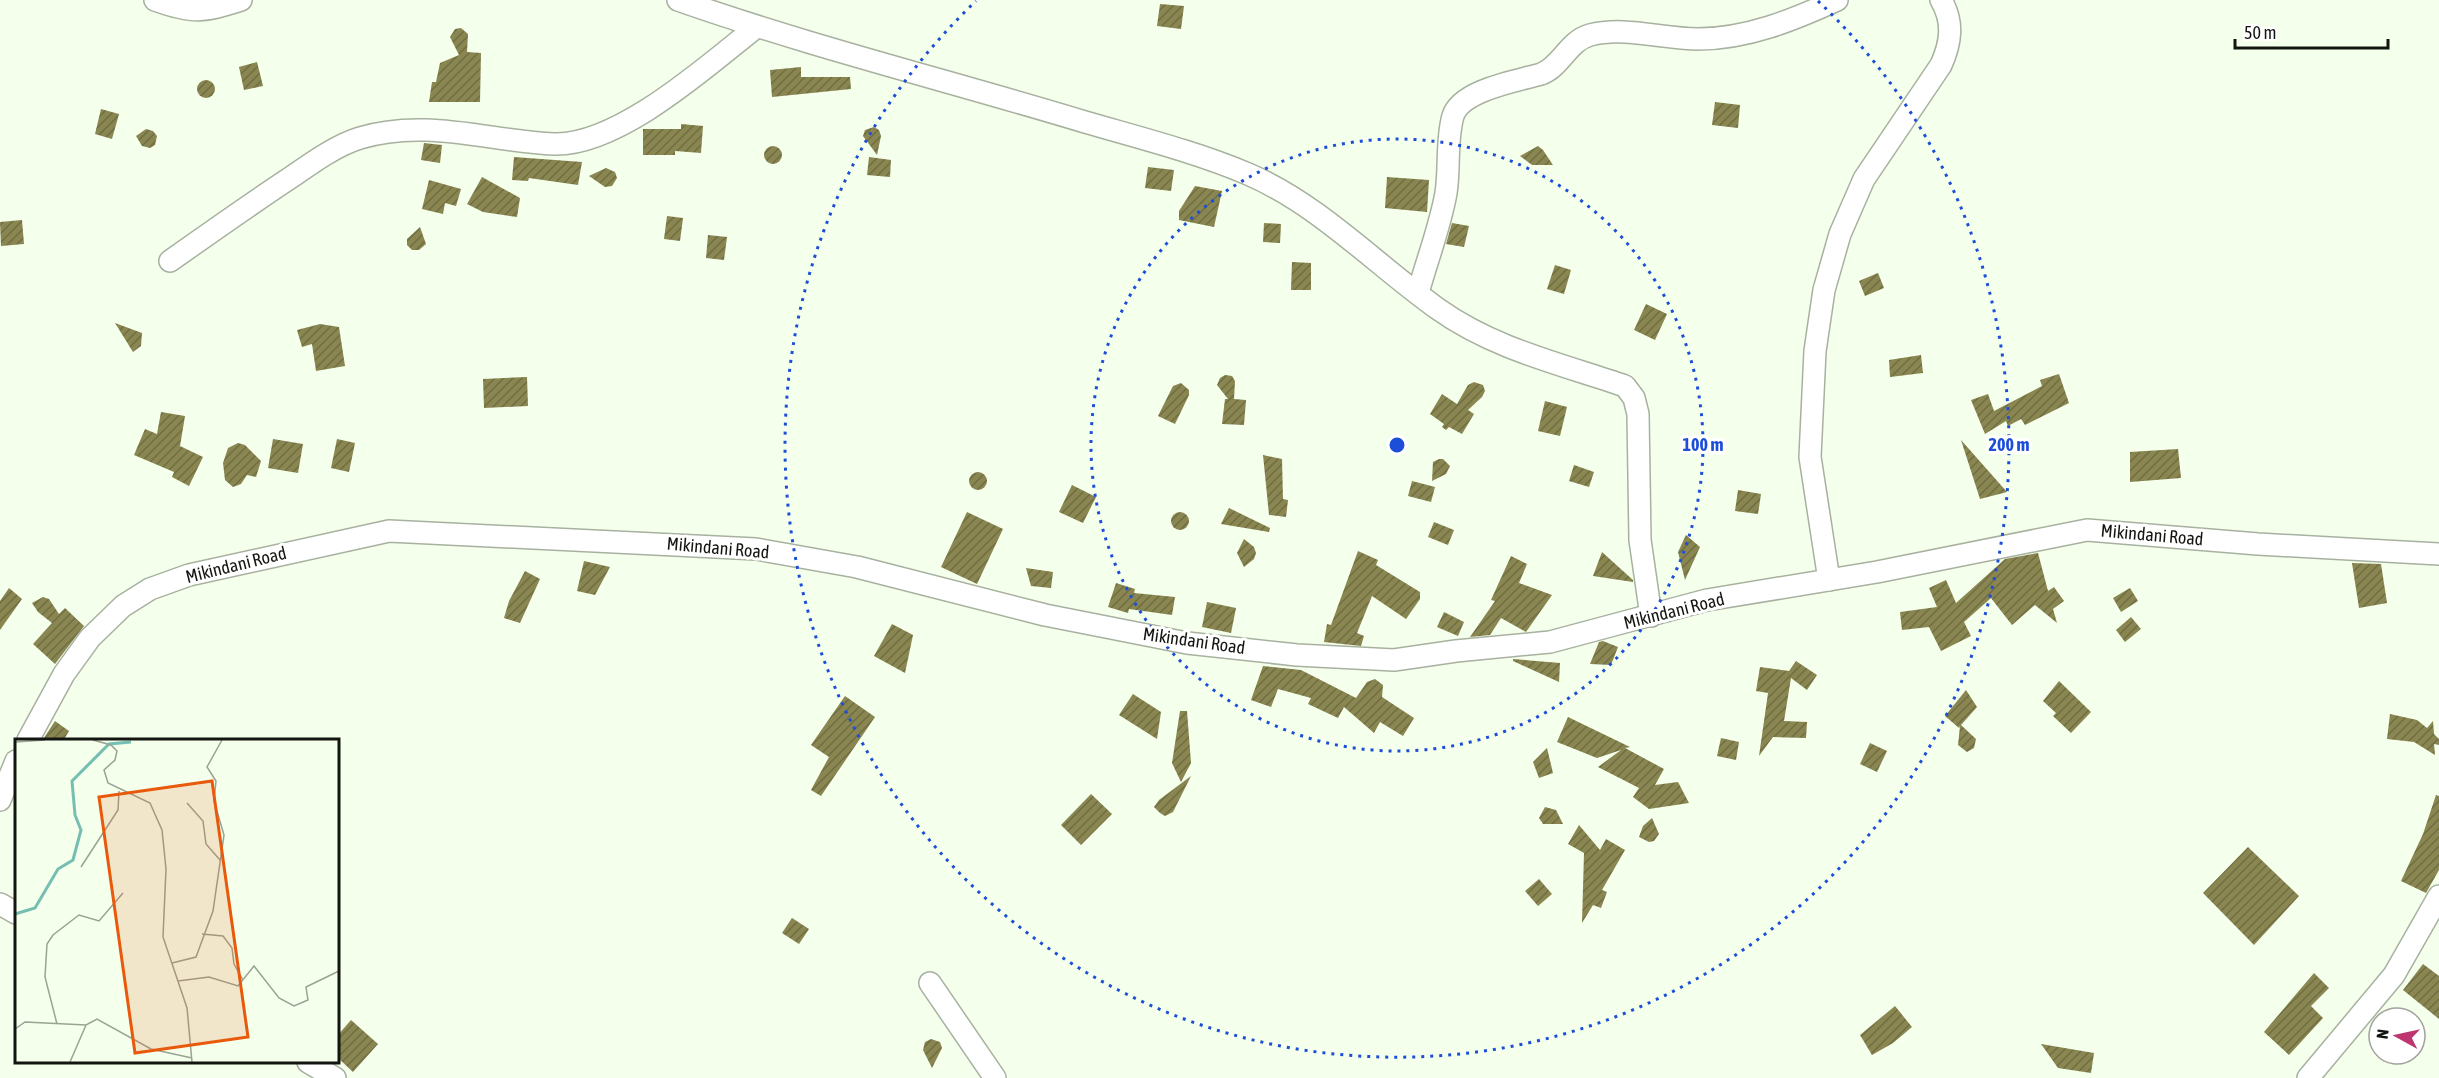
<svg xmlns="http://www.w3.org/2000/svg" width="2439" height="1078" font-family="'Asap Condensed',sans-serif">
<style>
.building{fill:url(#building-hatch)}
.lines{fill:none;stroke-linecap:round;stroke-linejoin:round}
.minor-casing{stroke:#a8b1a0;stroke-width:24}
.minor{stroke:#fff;stroke-width:21}
.ring{fill:none;stroke:#1d4ed8;stroke-width:3;stroke-dasharray:3 6}
.labels{text-anchor:middle;stroke-width:6;stroke-linejoin:round;paint-order:stroke}
.street-label{font-size:18px;fill:#131610;stroke:#fff}
.inset-river{fill:none;stroke:#77beb2;stroke-width:3}
.inset-road{fill:none;stroke:#9aa294;stroke-width:1.5}
.view{fill:#e8590c;fill-opacity:0.15;stroke:#e8590c;stroke-width:3}
.inset-edge{fill:none;stroke:#131610;stroke-width:3}
.centre{fill:#1d4ed8;stroke:#fff;stroke-width:3}
.ring-label{font-size:18px;text-anchor:middle;font-weight:bold;fill:#1d4ed8;stroke:#fff;stroke-width:6;stroke-linejoin:round;paint-order:stroke}
</style>
<defs>
<pattern id="building-hatch" width="6" height="6" patternUnits="userSpaceOnUse" patternTransform="scale(1.5)"><rect width="6" height="6" fill="#8a8651"/><path d="M-1 1l2-2M0 6l6-6M5 7l2-2" fill="none" stroke="#706d42"/></pattern>
</defs>
<rect width="100%" height="100%" fill="#f4ffec"/>
<g class="building">
<path d="M 1160,4 L 1184,6 L 1181,29 L 1157,26 Z"/>
<path d="M 461,28 L 468,34 L 467,52 L 481,53 L 480,102 L 429,102 L 432,82 L 436,82 L 440,63 L 459,55 L 450,37 L 455,29 Z"/>
<path d="M 257,62 L 263,86 L 244,90 L 239,67 Z"/>
<path d="M 801,67 L 801,77 L 850,77 L 851,89 L 772,97 L 770,70 Z"/>
<circle cx="206" cy="89" r="9"/>
<path d="M 1715,102 L 1740,105 L 1738,128 L 1712,125 Z"/>
<path d="M 101,109 L 119,114 L 112,139 L 95,134 Z"/>
<path d="M 681,124 L 703,126 L 701,153 L 675,151 L 675,155 L 643,155 L 643,129 L 681,129 Z"/>
<path d="M 874,127 L 879,130 L 881,136 L 877,155 L 863,136 L 865,130 Z"/>
<path d="M 146,129 L 153,131 L 157,136 L 155,145 L 150,148 L 142,146 L 136,136 Z"/>
<path d="M 424,143 L 442,145 L 440,163 L 421,160 Z"/>
<circle cx="773" cy="155" r="9"/>
<path d="M 1538,146 L 1543,150 L 1553,165 L 1532,165 L 1520,156 Z"/>
<path d="M 514,157 L 582,162 L 578,185 L 529,178 L 528,181 L 512,180 Z"/>
<path d="M 869,157 L 891,160 L 890,177 L 867,175 Z"/>
<path d="M 1148,167 L 1174,170 L 1171,191 L 1145,188 Z"/>
<path d="M 606,168 L 615,172 L 617,178 L 612,186 L 605,187 L 589,176 Z"/>
<path d="M 482,177 L 520,198 L 517,217 L 483,212 L 467,204 Z"/>
<path d="M 1387,177 L 1429,180 L 1427,212 L 1385,208 Z"/>
<path d="M 429,180 L 461,189 L 456,206 L 445,203 L 443,214 L 422,209 Z"/>
<path d="M 1195,186 L 1222,191 L 1214,227 L 1179,220 L 1179,211 Z"/>
<path d="M 667,216 L 683,218 L 680,241 L 664,239 Z"/>
<path d="M 22,220 L 24,244 L 1,246 L 0,222 Z"/>
<path d="M 1264,223 L 1281,224 L 1280,243 L 1263,242 Z"/>
<path d="M 1452,223 L 1469,226 L 1464,247 L 1446,244 Z"/>
<path d="M 420,227 L 426,244 L 419,250 L 412,250 L 407,245 L 407,239 Z"/>
<path d="M 708,235 L 727,237 L 724,260 L 706,258 Z"/>
<path d="M 1292,262 L 1311,263 L 1311,290 L 1291,290 Z"/>
<path d="M 1555,265 L 1571,270 L 1564,294 L 1547,289 Z"/>
<path d="M 1878,273 L 1884,288 L 1865,296 L 1859,281 Z"/>
<path d="M 1646,304 L 1667,314 L 1655,340 L 1634,330 Z"/>
<path d="M 115,323 L 142,333 L 141,346 L 133,352 Z"/>
<path d="M 320,324 L 339,327 L 345,366 L 316,371 L 312,344 L 302,347 L 297,330 Z"/>
<path d="M 1921,355 L 1923,373 L 1890,377 L 1889,360 Z"/>
<path d="M 2059,374 L 2069,403 L 2025,425 L 2021,419 L 2008,426 L 2006,421 L 1985,434 L 1971,400 L 1988,394 L 1994,411 L 2042,386 L 2040,380 Z"/>
<path d="M 1225,375 L 1232,376 L 1235,381 L 1234,399 L 1246,400 L 1244,425 L 1222,424 L 1225,399 L 1228,399 L 1217,385 L 1220,378 Z"/>
<path d="M 527,377 L 528,406 L 484,408 L 483,379 Z"/>
<path d="M 1474,382 L 1483,385 L 1485,391 L 1482,397 L 1468,410 L 1474,414 L 1462,434 L 1449,427 L 1446,430 L 1442,427 L 1444,424 L 1430,414 L 1442,394 L 1457,404 L 1468,385 Z"/>
<path d="M 1181,383 L 1189,390 L 1189,395 L 1175,424 L 1158,416 L 1173,386 Z"/>
<path d="M 1545,401 L 1567,407 L 1560,436 L 1538,431 Z"/>
<path d="M 161,412 L 185,416 L 180,446 L 203,457 L 189,486 L 172,477 L 174,472 L 134,455 L 145,429 L 157,434 Z"/>
<path d="M 273,439 L 303,444 L 298,473 L 268,468 Z"/>
<path d="M 337,439 L 355,443 L 349,472 L 331,468 Z"/>
<path d="M 1961,440 L 2007,492 L 1980,499 Z"/>
<path d="M 238,443 L 245,445 L 261,461 L 256,477 L 247,475 L 241,484 L 233,487 L 225,480 L 223,463 L 228,448 Z"/>
<path d="M 2178,449 L 2181,478 L 2130,482 L 2130,452 Z"/>
<path d="M 1263,455 L 1282,459 L 1283,499 L 1288,500 L 1286,517 L 1269,515 Z"/>
<path d="M 1439,459 L 1443,459 L 1450,466 L 1446,474 L 1432,481 L 1433,462 Z"/>
<path d="M 1574,465 L 1594,472 L 1589,487 L 1569,481 Z"/>
<circle cx="978" cy="481" r="9"/>
<path d="M 1412,481 L 1435,487 L 1431,502 L 1408,496 Z"/>
<path d="M 1072,485 L 1096,497 L 1083,523 L 1059,512 Z"/>
<path d="M 1738,490 L 1761,494 L 1758,514 L 1735,511 Z"/>
<path d="M 1229,508 L 1270,528 L 1269,532 L 1221,524 Z"/>
<circle cx="1180" cy="521" r="9"/>
<path d="M 967,512 L 1003,529 L 977,584 L 941,567 Z"/>
<path d="M 1434,522 L 1454,530 L 1448,545 L 1428,537 Z"/>
<path d="M 1686,535 L 1700,547 L 1685,580 L 1678,552 Z"/>
<path d="M 1244,539 L 1254,547 L 1256,553 L 1254,559 L 1244,567 L 1237,553 Z"/>
<path d="M 1358,551 L 1378,560 L 1376,565 L 1420,592 L 1420,599 L 1406,619 L 1372,596 L 1357,633 L 1364,636 L 1361,646 L 1324,642 L 1327,624 L 1331,625 Z"/>
<path d="M 1602,552 L 1633,580 L 1633,582 L 1593,576 Z"/>
<path d="M 2038,553 L 2048,591 L 2054,587 L 2064,601 L 2053,609 L 2057,623 L 2035,605 L 2012,625 L 1991,598 L 1964,622 L 1971,636 L 1941,651 L 1929,627 L 1902,630 L 1900,612 L 1937,607 L 1929,588 L 1946,580 L 1956,603 L 2005,559 Z"/>
<path d="M 1511,556 L 1527,564 L 1519,583 L 1552,595 L 1526,632 L 1501,618 L 1490,635 L 1470,637 L 1495,601 L 1491,600 Z"/>
<path d="M 584,561 L 610,567 L 595,595 L 577,591 Z"/>
<path d="M 2352,563 L 2381,564 L 2387,603 L 2359,608 Z"/>
<path d="M 1026,568 L 1053,572 L 1051,588 L 1031,586 Z"/>
<path d="M 525,571 L 540,579 L 520,623 L 504,618 L 509,601 Z"/>
<path d="M 1116,583 L 1135,589 L 1134,593 L 1175,597 L 1172,615 L 1129,609 L 1128,613 L 1108,607 Z"/>
<path d="M 9,588 L 22,599 L 0,630 L 0,601 Z"/>
<path d="M 2130,588 L 2138,601 L 2121,612 L 2113,598 Z"/>
<path d="M 43,597 L 49,599 L 59,614 L 65,608 L 84,626 L 55,664 L 33,644 L 52,623 L 38,612 L 32,603 Z"/>
<path d="M 1207,602 L 1236,608 L 1231,633 L 1202,627 Z"/>
<path d="M 1444,612 L 1464,622 L 1458,636 L 1437,627 Z"/>
<path d="M 2131,617 L 2141,629 L 2125,642 L 2116,630 Z"/>
<path d="M 892,624 L 913,635 L 905,673 L 874,656 Z"/>
<path d="M 1603,641 L 1618,647 L 1611,665 L 1590,664 L 1599,642 Z"/>
<path d="M 1513,659 L 1560,663 L 1559,682 L 1513,661 Z"/>
<path d="M 1796,661 L 1817,675 L 1807,690 L 1791,678 L 1784,721 L 1807,722 L 1806,738 L 1773,737 L 1759,756 L 1768,693 L 1756,691 L 1760,667 L 1789,671 Z"/>
<path d="M 1263,666 L 1301,670 L 1356,698 L 1367,682 L 1375,679 L 1383,685 L 1382,697 L 1414,718 L 1403,736 L 1380,722 L 1374,733 L 1344,707 L 1338,718 L 1308,704 L 1311,698 L 1278,689 L 1271,707 L 1251,700 Z"/>
<path d="M 2059,681 L 2091,712 L 2071,733 L 2053,716 L 2056,713 L 2043,701 Z"/>
<path d="M 1966,690 L 1977,707 L 1961,725 L 1976,739 L 1974,748 L 1967,752 L 1958,745 L 1960,726 L 1959,728 L 1945,716 Z"/>
<path d="M 1133,694 L 1161,712 L 1157,739 L 1119,715 Z"/>
<path d="M 845,696 L 875,717 L 821,796 L 811,790 L 829,757 L 811,745 Z"/>
<path d="M 1180,711 L 1187,711 L 1191,763 L 1181,782 L 1172,763 Z"/>
<path d="M 2390,714 L 2417,720 L 2427,728 L 2433,721 L 2434,734 L 2439,739 L 2439,745 L 2434,744 L 2435,755 L 2414,742 L 2387,739 Z"/>
<path d="M 1568,717 L 1630,747 L 1625,748 L 1664,769 L 1655,785 L 1678,782 L 1689,803 L 1649,809 L 1633,797 L 1639,788 L 1598,767 L 1621,750 L 1597,758 L 1557,742 Z"/>
<path d="M 55,721 L 69,731 L 63,741 L 42,741 Z"/>
<path d="M 1721,738 L 1739,742 L 1736,760 L 1717,756 Z"/>
<path d="M 1870,743 L 1887,751 L 1877,772 L 1860,764 Z"/>
<path d="M 1547,748 L 1553,773 L 1539,778 L 1533,762 Z"/>
<path d="M 1191,776 L 1173,812 L 1165,816 L 1160,813 L 1154,807 L 1159,800 Z"/>
<path d="M 1091,794 L 1112,814 L 1081,845 L 1061,825 Z"/>
<path d="M 2436,795 L 2439,796 L 2439,870 L 2426,893 L 2401,881 L 2423,834 Z"/>
<path d="M 1545,807 L 1556,810 L 1563,824 L 1543,824 L 1539,818 Z"/>
<path d="M 1652,818 L 1659,834 L 1654,841 L 1649,842 L 1639,837 L 1643,826 Z"/>
<path d="M 1579,825 L 1600,850 L 1606,839 L 1625,850 L 1602,890 L 1607,892 L 1601,908 L 1593,905 L 1582,923 L 1584,853 L 1568,844 Z"/>
<path d="M 2248,847 L 2299,896 L 2254,945 L 2203,893 Z"/>
<path d="M 1539,879 L 1552,894 L 1538,906 L 1525,891 Z"/>
<path d="M 792,918 L 809,929 L 799,944 L 782,933 Z"/>
<path d="M 2423,964 L 2439,976 L 2439,1019 L 2403,990 Z"/>
<path d="M 2314,973 L 2329,988 L 2311,1006 L 2323,1018 L 2289,1055 L 2264,1032 Z"/>
<path d="M 1895,1006 L 1912,1027 L 1893,1043 L 1872,1055 L 1860,1035 Z"/>
<path d="M 351,1020 L 378,1044 L 353,1072 L 338,1058 L 338,1035 Z"/>
<path d="M 931,1039 L 940,1042 L 942,1048 L 932,1068 L 923,1050 L 925,1042 Z"/>
<path d="M 2041,1044 L 2094,1053 L 2091,1073 L 2058,1068 Z"/>
</g>
<g class="lines">
<defs>
<g id="minor">
<path d="M 155,0 C 194,14 203,12 241,0"/>
<path d="M 678,0 C 812,47 950,81 1085,122 C 1140,138 1196,152 1248,174 C 1320,205 1376,265 1438,309 C 1494,349 1561,364 1625,386 L 1634,398 L 1638,414 L 1640,540 L 1651,616"/>
<path d="M 170,261 C 211,232 252,203 293,176 C 313,162 337,145 360,138 C 425,118 489,141 554,144 C 618,146 706,67 755,28"/>
<path d="M 1418,293 C 1427,260 1440,227 1446,193 C 1450,168 1446,140 1453,116 C 1461,90 1517,81 1541,74 C 1561,67 1568,41 1590,35 C 1625,26 1662,39 1698,39 C 1747,39 1793,20 1837,0"/>
<path d="M 1829,580 L 1810,457 L 1815,351 L 1824,290 L 1840,234 L 1864,179 L 1941,65 C 1951,43 1954,22 1941,0"/>
<path d="M 28,740 L 64,674 L 90,638 L 123,606 L 150,589 L 189,575 L 389,531 L 756,549 L 857,567 L 1045,615 L 1187,643 L 1297,655 L 1394,660 L 1456,651 L 1550,642 L 1707,600 L 1877,572 L 2087,530 L 2258,544 L 2439,554"/>
<path d="M 0,800 L 16,761"/>
<path d="M 0,904 L 16,913"/>
<path d="M 930,983 L 995,1078"/>
<path d="M 308,1062 L 335,1078"/>
<path d="M 2308,1078 L 2394,975 L 2439,896"/>
</g>
</defs>
<use href="#minor" class="minor-casing"/>
<use href="#minor" class="minor"/>
</g>
<g class="ring">
<circle cx="1397" cy="445" r="306"/>
<path d="M1818 1A612 612 0 1 1 976 1"/>
</g>
<g class="labels">
<g class="street-label">
<text transform="translate(2152 535) rotate(5)" y="6">Mikindani Road</text>
<text transform="translate(718 548) rotate(5)" y="6">Mikindani Road</text>
<text transform="translate(236 565) rotate(-14)" y="6">Mikindani Road</text>
<text transform="translate(1674 611) rotate(-14)" y="6">Mikindani Road</text>
<text transform="translate(1194 641) rotate(8)" y="6">Mikindani Road</text>
</g>
</g>
<g transform="translate(15 739)">
<rect width="324" height="324" fill="#f4ffec"/>
<path class="inset-river" d="M 0,175 L 20,169 L 43,130 L 58,121 L 66,91 L 60,76 L 57,42 L 94,5 L 116,3"/>
<path class="inset-road" d="M 78,1 L 96,6 L 102,12 L 100,21 L 89,31 L 93,44 L 135,64 L 147,91 L 151,130 L 148,198 L 172,269 L 177,323M 0,3 L 30,1M 172,64 L 188,82 L 191,105 L 205,121M 66,128 L 103,71 L 104,52M 187,195 L 208,197 L 217,209 L 219,225 L 228,241M 157,224 L 181,218 L 198,172 L 209,96 L 199,62 L 201,42 L 192,28 L 207,1M 163,242 L 194,238 L 223,247 L 239,227 L 264,259 L 279,267 L 293,261 L 291,248 L 324,232M 42,285 L 30,238 L 32,205 L 38,196 L 64,176 L 84,182 L 108,154M 0,290 L 10,283 L 71,286 L 82,280 L 136,310 L 177,319M 55,323 L 71,286"/>
<path class="view" d="M 197,42 L 233,298 L 120,314 L 84,58 Z"/>
<rect width="324" height="324" class="inset-edge"/>
</g>
<circle cx="1397" cy="445" r="9" class="centre"/>
<g class="ring-label">
<text x="1703" y="451">100 m</text>
<text x="2009" y="451">200 m</text>
</g>
<g transform="translate(2397 1036) rotate(278)"><circle r="28" fill="#ffffff" stroke="#a1a29f" stroke-width="1.5"/>
<path d="M0-4.5L10 22L0 15L-10 22Z" fill="#bf356f"/>
<text y="-9" font-size="16" font-weight="bold" text-anchor="middle" fill="#131610">N</text>
</g>
<path d="M2235 39v9h153v-9" fill="none" stroke="#131610" stroke-width="3"/>
<text x="2244" y="39" font-size="18" fill="#131610" stroke="#ffffff" stroke-width="4.5" paint-order="stroke">50 m</text>
</svg>
